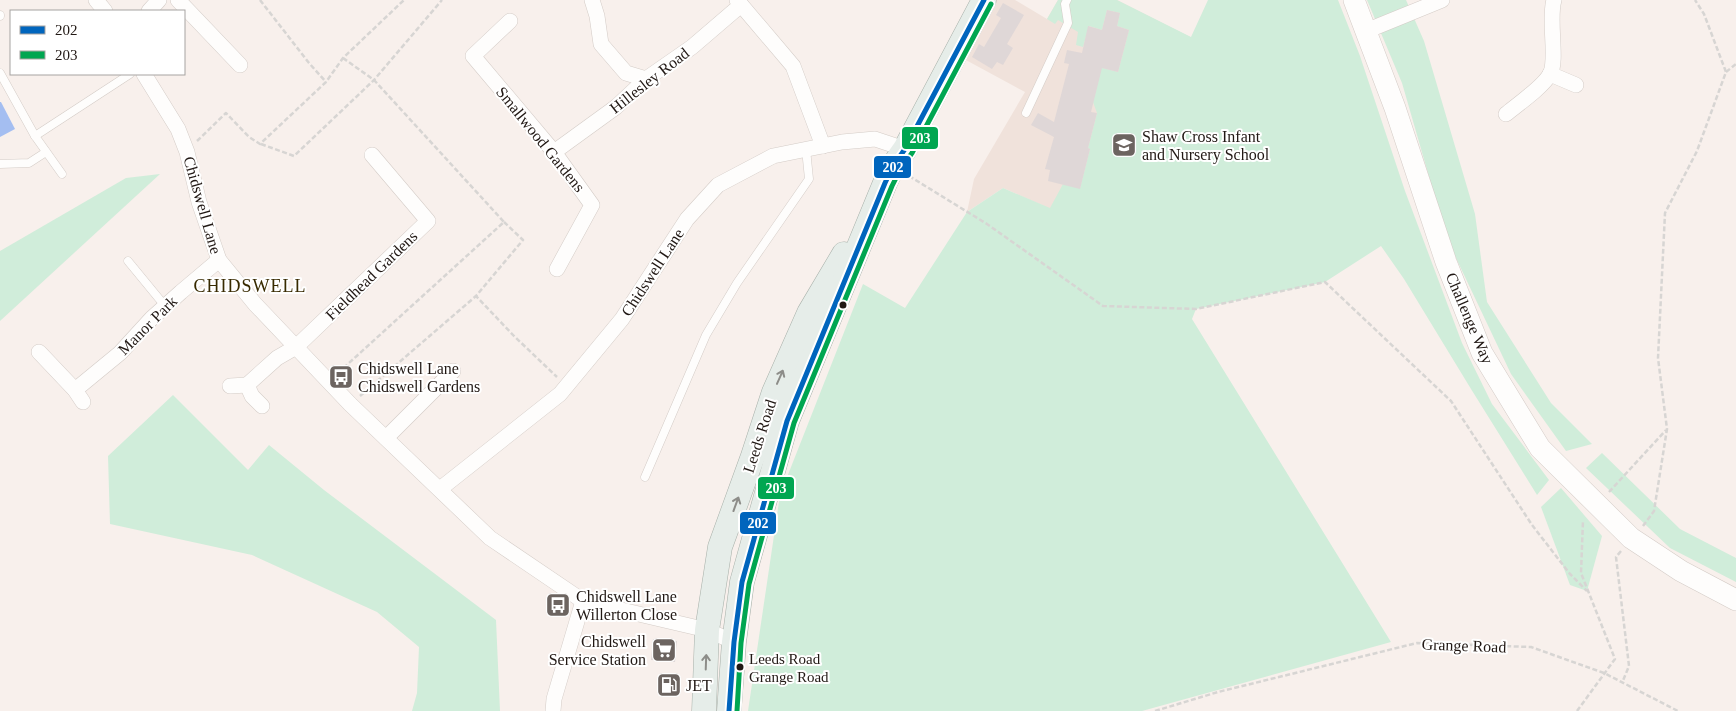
<svg xmlns="http://www.w3.org/2000/svg" width="1736" height="711" font-family="'Times New Roman',serif">
<style>
.built{fill:#f0e2db}
.green{fill:#d0edda}
.water{fill:#a4bef1}
.building{fill:#dfd7d7}
.lines{fill:none;stroke-linecap:round;stroke-linejoin:round}
.service-casing{stroke:#d4ccc7;stroke-width:9}
.minor-casing{stroke:#d4ccc7;stroke-width:16}
.secondary-casing{stroke:#d4ccc7;stroke-width:22}
.primary-casing{stroke:#a7b0a9;stroke-width:25}
.path{stroke:#d7d5d3;stroke-width:2.5;stroke-dasharray:5 2.5;stroke-linecap:butt}
.service{stroke:#fefdfc;stroke-width:8}
.minor{stroke:#fefdfc;stroke-width:15}
.secondary{stroke:#fefdfc;stroke-width:21}
.primary{stroke:#e6ede9;stroke-width:24}
.bus-1-casing{stroke:#fff;stroke-width:9}
.bus-2-casing{stroke:#fff;stroke-width:9}
.bus-1{stroke:#0065bd;stroke-width:5}
.bus-2{stroke:#00a651;stroke-width:5}
.oneway{stroke:#8d8d89}
.bus-dot{fill:#211814;stroke:#fff;stroke-width:2}
.labels{text-anchor:middle;stroke-width:4;stroke-linejoin:round;paint-order:stroke}
.bus-label{font-size:15px;fill:#211814;stroke:#fff;text-anchor:start}
.street-label{font-size:16px;fill:#211814;stroke:#fff}
.poi-label{font-size:16px;fill:#211814;stroke:#fff;text-anchor:start}
.neighbourhood-label{font-size:18px;letter-spacing:1px;fill:#382a00;stroke:#fff}
.line-badge{stroke:#fff;stroke-width:2}
.badge-label{font-size:14px;text-anchor:middle;font-weight:bold;fill:#fff}
</style>
<rect width="100%" height="100%" fill="#f8f0ec"/>
<path class="built" d="M 996,0 L 1015,0 L 1047,19 L 1058,0 L 1117,0 L 1192,38 L 1140,248 L 1003,188 L 967,212 L 974,179 L 1025,92 L 964,59 Z"/>
<g class="green">
<path d="M 1058,0 L 1117,0 L 1191,37 L 1208,0 L 1338,0 L 1360,56 L 1405,191 L 1462,343 L 1492,404 L 1549,480 L 1537,495 L 1471,389 L 1404,279 L 1381,246 L 1325,282 L 1196,309 L 1192,319 L 1391,642 L 1142,711 L 748,711 L 780,495 L 863,284 L 905,308 L 967,212 L 1003,188 L 1050,208 L 1063,184 L 1080,188 L 1090,149 L 1088,148 L 1097,113 L 1093,102 L 1099,67 L 1118,72 L 1129,30 L 1117,26 L 1120,13 L 1107,10 L 1102,30 L 1089,26 L 1083,47 L 1076,45 L 1078,32 L 1058,20 L 1055,24 L 1047,19 Z"/>
<path d="M 1367,0 L 1406,0 L 1424,41 L 1475,214 L 1487,302 L 1551,403 L 1592,444 L 1566,451 L 1511,374 L 1447,239 L 1402,83 Z"/>
<path d="M 160,174 L 0,321 L 0,251 L 126,178 Z"/>
<path d="M 173,395 L 248,470 L 269,445 L 324,490 L 496,620 L 500,711 L 412,711 L 417,693 L 419,647 L 377,612 L 252,555 L 110,524 L 108,456 Z"/>
<path d="M 1602,453 L 1680,529 L 1736,558 L 1736,582 L 1670,548 L 1586,468 Z"/>
<path d="M 1561,488 L 1602,536 L 1587,591 L 1570,585 L 1541,507 Z"/>
</g>
<path class="water" d="M 0,102 L 1,102 L 15,129 L 0,137 Z"/>
<g class="building">
<path d="M 1003,3 L 1024,15 L 1007,44 L 1013,48 L 1003,65 L 997,62 L 992,69 L 972,57 L 979,44 L 984,47 L 1001,18 L 996,15 Z"/>
<path d="M 1107,10 L 1120,13 L 1117,26 L 1129,30 L 1118,72 L 1102,68 L 1091,112 L 1097,113 L 1088,148 L 1090,149 L 1080,189 L 1048,181 L 1050,170 L 1045,169 L 1054,137 L 1031,125 L 1038,113 L 1054,122 L 1069,64 L 1064,63 L 1067,50 L 1082,53 L 1088,26 L 1102,30 Z"/>
<path d="M 653,639 L 677,641 L 675,662 L 651,660 Z"/>
</g>
<g class="lines">
<defs>
<g id="service">
<path d="M 0,15 L 0,16"/>
<path d="M 0,73 L 35,136"/>
<path d="M 1026,113 L 1068,23 L 1065,4 L 1067,0"/>
<path d="M 0,164 L 29,163 L 46,152"/>
<path d="M 62,174 L 35,136 L 130,74"/>
<path d="M 128,261 L 165,306"/>
<path d="M 645,477 L 706,335 L 737,283 L 809,179 L 806,149"/>
</g>
<g id="minor">
<path d="M 96,0 L 105,11"/>
<path d="M 178,0 L 240,65"/>
<path d="M 592,0 L 597,16 L 601,44 L 626,73 L 646,79"/>
<path d="M 737,0 L 793,66 L 823,146"/>
<path d="M 149,11 L 159,0"/>
<path d="M 510,21 L 473,56 L 554,152 L 592,205 L 557,269"/>
<path d="M 1366,31 L 1442,0"/>
<path d="M 144,74 L 178,129 L 187,152 L 199,202 L 219,260 L 255,304 L 350,404 L 490,538 L 583,601 L 707,630 L 734,642"/>
<path d="M 1550,74 L 1576,85"/>
<path d="M 1506,114 C 1517,105 1544,86 1550,74 C 1558,61 1548,19 1554,0"/>
<path d="M 554,152 L 616,107 L 646,79 L 692,47 L 741,5"/>
<path d="M 39,352 L 75,390 L 83,402"/>
<path d="M 230,386 L 247,385"/>
<path d="M 75,390 L 120,353 L 152,318 L 181,292 L 219,260"/>
<path d="M 262,406 L 252,396 L 247,385 L 277,358 L 296,347 L 428,221 L 372,155"/>
<path d="M 386,438 L 453,371"/>
<path d="M 440,489 L 560,394 L 622,319 L 687,219 L 718,185 L 773,156 L 842,142 L 875,139 L 905,149"/>
<path d="M 553,711 L 554,699 L 583,601"/>
</g>
<path id="secondary" d="M 1354,0 L 1395,108 L 1446,262 L 1482,353 L 1540,448 L 1631,538 L 1681,571 L 1736,600"/>
<g id="primary">
<path d="M 704,711 L 707,630 L 720,547 L 753,456 L 774,392 L 809,313 L 844,254"/>
<path d="M 729,711 L 734,642 L 742,582 L 787,421 L 885,183 L 893,166 L 905,149 L 984,0"/>
</g>
</defs>
<use href="#service" class="service-casing"/>
<use href="#minor" class="minor-casing"/>
<use href="#secondary" class="secondary-casing"/>
<use href="#primary" class="primary-casing"/>
<g class="path">
<path d="M 260,0 L 309,63 L 326,82"/>
<path d="M 1726,72 L 1736,64"/>
<path d="M 197,141 L 226,113 L 249,137 L 260,144 L 326,82 L 343,58 L 404,0"/>
<path d="M 261,144 L 294,156 L 374,80 L 442,0"/>
<path d="M 909,176 L 987,224 L 1103,306 L 1196,309 L 1325,282 L 1451,401 L 1532,525 L 1570,574 L 1587,591"/>
<path d="M 504,222 L 523,240 L 476,296 L 514,336 L 557,377"/>
<path d="M 338,373 L 504,222 L 374,80 L 343,58"/>
<path d="M 360,396 L 476,296"/>
<path d="M 1609,492 L 1666,430"/>
<path d="M 1643,526 L 1654,511 L 1667,429 L 1658,358 L 1665,213 L 1697,151 L 1726,72 L 1704,14 L 1695,0"/>
<path d="M 1621,551 L 1616,557 L 1629,666 L 1622,683"/>
<path d="M 1155,711 L 1218,692 L 1417,643 L 1531,647 L 1604,673 L 1678,711"/>
<path d="M 1577,711 L 1615,659 L 1581,573 L 1583,520"/>
</g>
<use href="#service" class="service"/>
<use href="#minor" class="minor"/>
<use href="#secondary" class="secondary"/>
<use href="#primary" class="primary"/>
<defs>
<path id="bus-1" d="M 729,711 L 734,642 L 742,582 L 787,421 L 885,183 L 893,166 L 905,149 L 984,0"/>
<path id="bus-2" d="M 737,711 L 741,643 L 749,584 L 794,423 L 892,186 L 900,170 L 912,153 L 991,4"/>
</defs>
<use href="#bus-1" class="bus-1-casing"/>
<use href="#bus-2" class="bus-2-casing"/>
<use href="#bus-1" class="bus-1"/>
<use href="#bus-2" class="bus-2"/>
</g>
<defs><path id="oneway-shaft" d="M-6 0H5M1.5-3L5.5 0L1.5 3" fill="none" stroke-width="1.6" stroke-linecap="round" stroke-linejoin="round" transform="scale(1.25)"/></defs>
<g class="oneway">
<use href="#oneway-shaft" transform="translate(780 377) rotate(-66)"/>
<use href="#oneway-shaft" transform="translate(736 504) rotate(-70)"/>
<use href="#oneway-shaft" transform="translate(706 662) rotate(-88)"/>
</g>
<defs>
<symbol id="school-square" viewBox="-11 -11 22 22"><rect x="-9" y="-9" width="18" height="18" rx="4" fill="#6c6460" stroke="#fff"/><path d="M0-5L7-2L0 1L-7-2ZM-4 1L0 2.5L4 1V4Q0 6-4 4Z" fill="#fff"/></symbol>
<symbol id="bus-square" viewBox="-11 -11 22 22"><rect x="-9" y="-9" width="18" height="18" rx="4" fill="#6c6460" stroke="#fff"/><path d="M-5-6H5V4H4V6H2V4H-2V6H-4V4H-5ZM-3.5-4V0h7V-4ZM-3.5 1.2v1.5H-2V1.2ZM2 1.2v1.5H3.5V1.2Z" fill="#fff"/></symbol>
<symbol id="supermarket-square" viewBox="-11 -11 22 22"><rect x="-9" y="-9" width="18" height="18" rx="4" fill="#6c6460" stroke="#fff"/><path d="M-6-5.5h2.5l.6 2H6L4.5 2H-2.5L-4.4-4H-6ZM-1.5 3.2a1.3 1.3 0 1 0 .1 0ZM3 3.2a1.3 1.3 0 1 0 .1 0Z" fill="#fff"/></symbol>
<symbol id="fuel-square" viewBox="-11 -11 22 22"><rect x="-9" y="-9" width="18" height="18" rx="4" fill="#6c6460" stroke="#fff"/><path d="M-5.5-6h7V0h2V4h1.3V-2.5L3-4.5l.8-.8L6-3V5H2.5V1h-1V6h-7ZM-4.2-4.7v3.2H.2V-4.7Z" fill="#fff"/></symbol>
</defs>
<g fill-rule="evenodd">
<use href="#school-square" x="1110" y="131" width="28" height="28"/>
<use href="#bus-square" x="327" y="363" width="28" height="28"/>
<use href="#bus-square" x="544" y="591" width="28" height="28"/>
<use href="#supermarket-square" x="650" y="636" width="28" height="28"/>
<use href="#fuel-square" x="655" y="671" width="28" height="28"/>
</g>
<g class="bus-dot">
<circle cx="843" cy="305" r="4.5"/>
<circle cx="740" cy="667" r="4.5"/>
</g>
<g class="labels">
<g class="bus-label">
<text x="749" y="664">Leeds Road<tspan x="749" dy="18">Grange Road</tspan></text>
</g>
<g class="street-label">
<text transform="translate(649 80) rotate(-38)" y="6">Hillesley Road</text>
<text transform="translate(541 139) rotate(51)" y="6">Smallwood Gardens</text>
<text transform="translate(203 205) rotate(74)" y="6">Chidswell Lane</text>
<text transform="translate(652 272) rotate(-57)" y="6">Chidswell Lane</text>
<text transform="translate(371 275) rotate(-44)" y="6">Fieldhead Gardens</text>
<text transform="translate(1470 318) rotate(67)" y="6">Challenge Way</text>
<text transform="translate(147 325) rotate(-45)" y="6">Manor Park</text>
<text transform="translate(759 436) rotate(-72)" y="6">Leeds Road</text>
<text transform="translate(1464 645) rotate(2)" y="6">Grange Road</text>
</g>
<g class="poi-label">
<text x="1142" y="142">Shaw Cross Infant<tspan x="1142" dy="18">and Nursery School</tspan></text>
<text x="358" y="374">Chidswell Lane<tspan x="358" dy="18">Chidswell Gardens</tspan></text>
<text x="576" y="602">Chidswell Lane<tspan x="576" dy="18">Willerton Close</tspan></text>
<text x="646" y="647" text-anchor="end">Chidswell<tspan x="646" dy="18">Service Station</tspan></text>
<text x="686" y="691">JET</text>
</g>
<g class="neighbourhood-label">
<text x="250" y="292">CHIDSWELL</text>
</g>
</g>
<g class="line-badge">
<rect x="901" y="126" width="38" height="24" rx="5" fill="#00a651"/>
<rect x="873" y="155" width="39" height="24" rx="5" fill="#0065bd"/>
<rect x="757" y="476" width="38" height="24" rx="5" fill="#00a651"/>
<rect x="739" y="511" width="38" height="24" rx="5" fill="#0065bd"/>
</g>
<g class="badge-label">
<text x="920" y="143">203</text>
<text x="893" y="172">202</text>
<text x="776" y="493">203</text>
<text x="758" y="528">202</text>
</g>
<rect x="10" y="10" width="175" height="65" fill="#ffffff" stroke="#a6a3a1"/>
<rect x="20" y="26" width="25" height="8" fill="#0065bd" stroke="#a6a3a1"/>
<text x="55" y="35" font-size="15" fill="#211814">202</text>
<rect x="20" y="51" width="25" height="8" fill="#00a651" stroke="#a6a3a1"/>
<text x="55" y="60" font-size="15" fill="#211814">203</text>
</svg>
